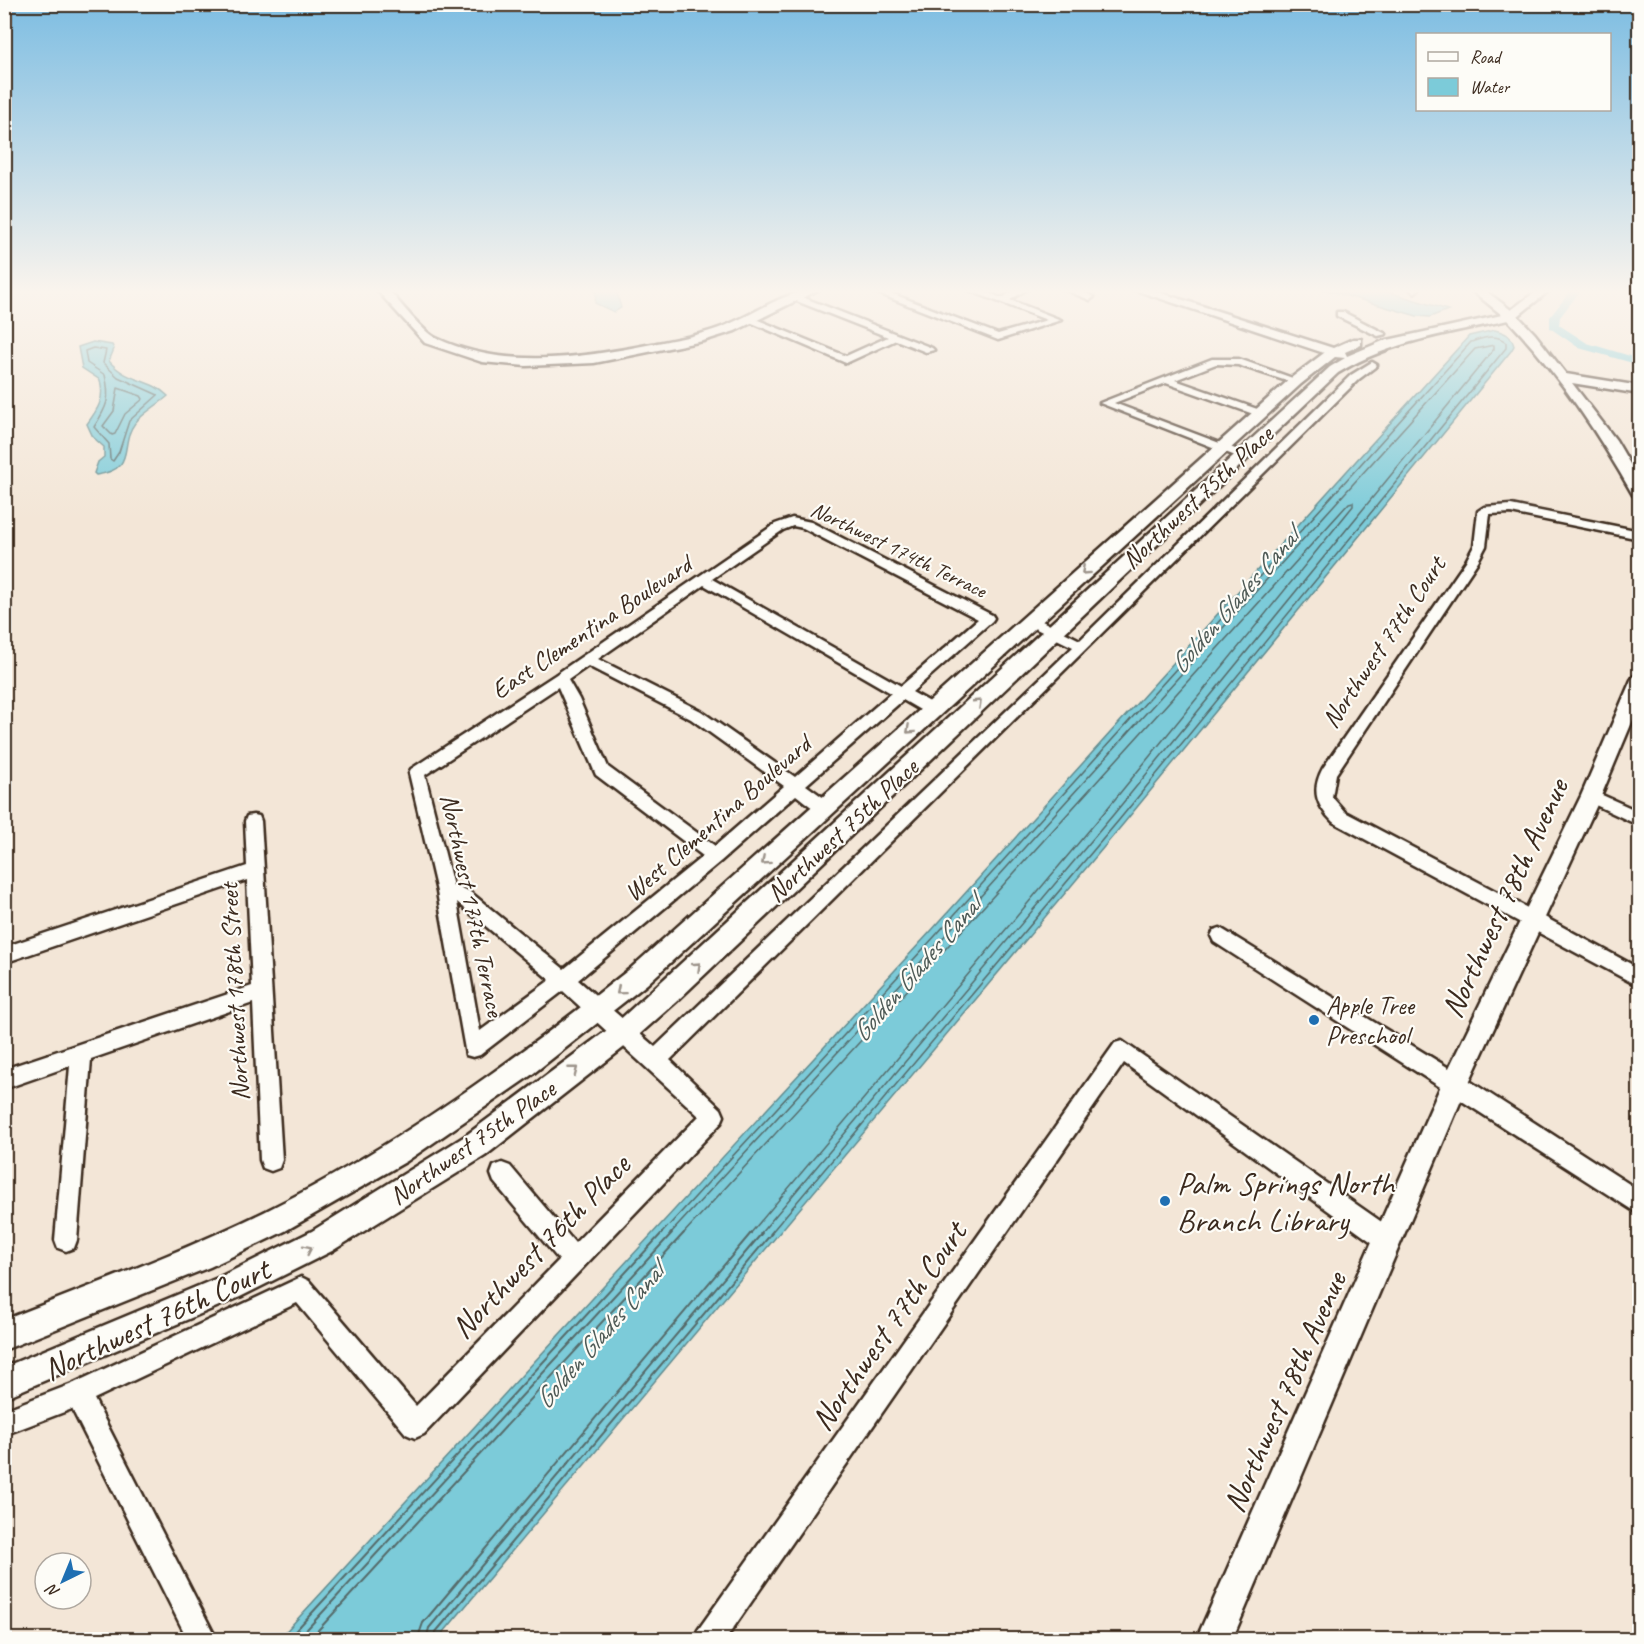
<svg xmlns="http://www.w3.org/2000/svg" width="1644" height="1644" font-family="Caveat,sans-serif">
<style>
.water{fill:#7ccbd9;stroke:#628b8e;stroke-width:1.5}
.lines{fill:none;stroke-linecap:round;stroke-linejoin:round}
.shore-far1{stroke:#556a69;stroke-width:1.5}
.shore{stroke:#556a69;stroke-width:2}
.canal{fill:#7ccbd9;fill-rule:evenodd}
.minor-casing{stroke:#3b2a1e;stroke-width:5}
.tertiary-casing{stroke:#3b2a1e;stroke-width:5}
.minor{fill:#fdfcf7;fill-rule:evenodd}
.tertiary{fill:#fdfcf7;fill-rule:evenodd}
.oneway{stroke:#9c938a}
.poi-dot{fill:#1f6fb2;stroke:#fdfcf7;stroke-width:2}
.labels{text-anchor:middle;stroke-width:4.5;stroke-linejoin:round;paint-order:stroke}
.far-street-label{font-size:22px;fill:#3b2a1e;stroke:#fdfcf7}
.street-label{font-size:26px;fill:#3b2a1e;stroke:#fdfcf7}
.poi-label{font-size:26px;fill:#3b2a1e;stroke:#fdfcf7;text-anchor:start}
.water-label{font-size:27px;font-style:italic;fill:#4e5a56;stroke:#fdfcf7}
.near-street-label{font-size:32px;fill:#3b2a1e;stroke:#fdfcf7}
.near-poi-label{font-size:32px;fill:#3b2a1e;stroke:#fdfcf7;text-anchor:start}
</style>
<rect width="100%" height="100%" fill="#f3e6d7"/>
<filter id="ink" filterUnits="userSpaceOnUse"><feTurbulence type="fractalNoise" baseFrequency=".0167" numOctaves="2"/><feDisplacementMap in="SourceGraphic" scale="12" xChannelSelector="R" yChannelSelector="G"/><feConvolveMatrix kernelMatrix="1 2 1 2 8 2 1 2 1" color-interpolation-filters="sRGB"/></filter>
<g filter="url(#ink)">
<g class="water">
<path d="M 594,289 L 616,289 L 621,308 L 614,312 L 595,303 L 596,294 Z"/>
<path d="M 1323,289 L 1379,289 L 1448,310 L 1430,317 L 1417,316 Z"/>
<path d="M 1495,330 C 1506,333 1511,335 1514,346 L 1511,351 L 1124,823 L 438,1639 L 279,1639 L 931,931 L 1469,336 Z"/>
<path d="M 93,342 L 112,345 L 114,349 L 109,361 C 128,383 150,378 168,396 C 158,405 143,413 135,423 C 118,445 138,469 96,475 L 94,473 L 98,462 L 104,457 L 104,447 L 93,437 L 87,424 C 98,409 105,399 100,380 L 82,368 L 78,347 Z"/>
</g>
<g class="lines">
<g class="shore-far1">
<path d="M 93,348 L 106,350 L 103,363 L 118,377 L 158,395 L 129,421 L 119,452 L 113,461 L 110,459 L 109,444 L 94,427 C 107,407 111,399 105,375 L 87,363 L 85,351 Z"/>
<path d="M 118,388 L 141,396 L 143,399 L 125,414 L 115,434 L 112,435 L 103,426 L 114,411 Z"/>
<path d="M 661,1234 L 936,935 L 1471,342 C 1483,338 1495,333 1506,342 L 1506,348 L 1119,820 L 770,1234"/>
<path d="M 670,1234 L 941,940 L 1475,349 L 1494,345 L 1494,349 L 1113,815 L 760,1234"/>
<path d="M 683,1234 L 948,946 L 1349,503 L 1353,502 L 1353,506 L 1107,809 L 750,1234"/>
</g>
<g class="shore">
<path d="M 287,1640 L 662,1233"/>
<path d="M 297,1640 L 672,1233"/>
<path d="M 309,1640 L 684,1233"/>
<path d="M 417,1640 L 423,1623 L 751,1233"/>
<path d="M 426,1640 L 429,1628 L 762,1233"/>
<path d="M 434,1640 L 435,1633 L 772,1233"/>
</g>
<path class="canal" d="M 1572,289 L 1582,289 L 1560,317 L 1559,325 L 1587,343 L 1640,359 L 1640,365 L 1579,348 L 1550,328 L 1550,317 Z"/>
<defs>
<g id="minor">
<path d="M 867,289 L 880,289 L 998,334 L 1047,320 L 965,289 L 978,289 L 1002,298 L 1016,289 L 1027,289 L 1010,300 L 1061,320 L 998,340 Z"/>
<path d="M 1063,289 L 1076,289 L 1094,297 L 1090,300 Z"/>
<path d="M 1410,289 L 1419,289 L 1414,293 Z"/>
<path d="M 797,295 L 932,348 L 934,350 L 926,352 L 896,340 L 846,363 L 745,320 L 753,318 L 846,356 L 888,337 L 794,300 L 794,296 Z"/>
<path d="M 1337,312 L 1343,312 L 1386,334 L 1378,336 L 1337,316 Z"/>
<path d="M 1212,359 L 1239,359 L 1301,381 L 1296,384 L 1238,365 L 1216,364 L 1175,380 L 1263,411 L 1264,413 L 1259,416 L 1166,383 L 1114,403 L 1246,453 L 1246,457 L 1238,457 L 1100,403 Z"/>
<path d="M 1372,362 L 1377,365 L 1375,367 L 1359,379 L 670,1060 L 721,1109 L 724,1116 L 721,1123 L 424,1434 L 415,1438 L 406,1434 L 297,1303 L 94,1399 L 217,1640 L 188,1640 L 72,1409 L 4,1435 L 4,1410 L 72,1384 L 301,1277 L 309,1281 L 416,1406 L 559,1260 L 494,1182 L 491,1174 L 494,1166 L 502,1163 L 510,1166 L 575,1243 L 699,1116 L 563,991 L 480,1055 L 473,1057 L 466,1055 L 437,892 L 409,773 L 411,769 L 555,675 L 775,524 L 792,518 L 811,522 L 992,615 L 994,618 L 992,621 L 912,692 L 937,706 L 939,710 L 937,714 L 927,714 L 903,700 L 806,785 L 831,803 L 833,807 L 831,811 C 818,816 806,802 796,795 L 721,861 L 578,980 L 655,1047 L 1073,647 L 1026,624 L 1024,621 L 1026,618 L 1036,618 L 1080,640 L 1351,375 ZM 793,526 L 803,528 L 978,619 L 901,686 L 712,579 L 783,530 ZM 704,585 L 891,693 L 795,777 L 701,711 L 598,659 ZM 588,666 L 691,719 L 784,786 L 715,846 L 608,767 L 579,699 L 568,680 ZM 558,687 L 596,775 L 703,856 L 564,969 L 469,891 L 453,886 L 425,775 ZM 457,902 L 550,980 L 480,1031 Z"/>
<path d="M 1511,505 L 1640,531 L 1640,539 L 1511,513 L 1490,514 L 1486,546 L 1478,561 L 1336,774 L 1332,797 L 1345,812 L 1539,914 L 1640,969 L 1640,987 L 1333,822 C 1316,805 1311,790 1323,768 L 1466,561 L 1474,546 L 1478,511 L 1484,507 Z"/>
<path d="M 1591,790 L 1640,812 L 1640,826 L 1585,800 L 1583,796 L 1585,792 Z"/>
<path d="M 253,815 L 259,816 L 261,821 L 282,1160 L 279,1168 L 271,1171 L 263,1168 L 260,1160 L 253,1003 L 91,1059 L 77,1240 L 74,1248 L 66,1251 L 58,1248 L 55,1240 L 70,1066 L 4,1089 L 4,1069 L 252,986 L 247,880 L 4,963 L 4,947 L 247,866 L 245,821 L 247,816 Z"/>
<path d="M 1220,928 L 1462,1076 L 1640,1191 L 1640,1215 L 1214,942 L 1211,936 L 1214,930 Z"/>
<path d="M 1122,1041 L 1396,1232 L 1399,1240 L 1396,1248 L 1388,1251 L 1380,1248 L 1124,1063 L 725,1640 L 694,1640 L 698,1630 L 1115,1043 Z"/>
</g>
<g id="tertiary">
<path d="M 376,289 L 388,289 C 398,301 424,333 436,338 C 503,370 581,358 652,344 C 677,339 703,335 727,325 C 757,313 788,289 820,289 L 735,331 L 703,341 L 594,363 L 526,366 L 482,362 L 425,343 Z"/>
<path d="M 1132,289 L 1149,289 L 1333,348 L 1353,339 L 1361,339 L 1361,345 L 1345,352 L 1347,356 L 1383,341 L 1502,315 L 1470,289 L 1483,289 L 1511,310 L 1539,289 L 1551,289 L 1518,316 L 1535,334 L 1566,374 L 1640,386 L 1640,394 L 1572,383 L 1616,440 L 1640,481 L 1640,499 L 1633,495 C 1598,433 1557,372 1508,320 C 1450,333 1390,341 1338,373 L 676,1002 L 632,1041 L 485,1156 L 332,1251 L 240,1297 L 4,1398 L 4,1367 L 220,1277 L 312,1231 L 465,1136 L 614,1025 L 1330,367 L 1345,358 L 1335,357 L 1301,384 L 647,984 L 530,1076 L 407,1161 L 285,1231 L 210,1267 L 4,1350 L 4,1320 C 92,1285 180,1253 264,1212 C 396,1147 516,1059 631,968 L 1291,378 L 1324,353 Z"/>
<path d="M 1640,674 L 1640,703 L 1601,796 L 1465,1091 L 1232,1640 L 1196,1640 L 1446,1074 L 1581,796 L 1631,680 L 1634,676 Z"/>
</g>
</defs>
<use href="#minor" class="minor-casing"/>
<use href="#tertiary" class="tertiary-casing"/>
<use href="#minor" class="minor"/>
<use href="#tertiary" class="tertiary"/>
</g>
<defs><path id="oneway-chevron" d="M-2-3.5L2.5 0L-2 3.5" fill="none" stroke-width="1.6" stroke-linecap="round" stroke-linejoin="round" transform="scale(1.5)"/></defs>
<g class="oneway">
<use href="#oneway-chevron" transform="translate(1085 571) rotate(138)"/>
<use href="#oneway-chevron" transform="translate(978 703) rotate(-43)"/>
<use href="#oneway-chevron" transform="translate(910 730) rotate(138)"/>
<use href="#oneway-chevron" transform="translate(765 861) rotate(138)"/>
<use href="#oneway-chevron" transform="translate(697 966) rotate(-43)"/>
<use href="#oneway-chevron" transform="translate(620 991) rotate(140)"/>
<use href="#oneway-chevron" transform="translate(574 1070) rotate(-38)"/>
<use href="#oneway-chevron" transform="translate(308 1249) rotate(-26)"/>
</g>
</g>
<linearGradient id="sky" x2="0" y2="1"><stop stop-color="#7dbde2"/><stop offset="0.56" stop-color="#faf4ed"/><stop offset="1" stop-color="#faf4ed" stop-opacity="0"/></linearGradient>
<rect width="1644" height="520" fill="url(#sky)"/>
<g class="poi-dot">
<circle cx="1314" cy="1020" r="6"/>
<circle cx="1165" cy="1201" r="6"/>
</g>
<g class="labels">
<g class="far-street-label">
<text transform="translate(899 549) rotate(26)" y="8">Northwest 174th Terrace</text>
</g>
<g class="street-label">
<text transform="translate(1197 497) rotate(-43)" y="9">Northwest 75th Place</text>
<text transform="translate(591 627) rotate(-34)" y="9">East Clementina Boulevard</text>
<text transform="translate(1383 642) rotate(-56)" y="9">Northwest 77th Court</text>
<text transform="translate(717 818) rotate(-41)" y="9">West Clementina Boulevard</text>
<text transform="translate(842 830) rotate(-43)" y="9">Northwest 75th Place</text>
<text transform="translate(473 905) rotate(78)" y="9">Northwest 177th Terrace</text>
<text transform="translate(234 992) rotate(-93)" y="9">Northwest 178th Street</text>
<text transform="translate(472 1142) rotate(-35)" y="9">Northwest 75th Place</text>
</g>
<g class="poi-label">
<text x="1326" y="1014">Apple Tree<tspan x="1326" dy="30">Preschool</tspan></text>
</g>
<g class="water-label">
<text transform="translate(1234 601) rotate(-49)" y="9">Golden Glades Canal</text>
<text transform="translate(916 969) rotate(-49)" y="9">Golden Glades Canal</text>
<text transform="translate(599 1336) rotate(-49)" y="9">Golden Glades Canal</text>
</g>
<g class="near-street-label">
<text transform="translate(1504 898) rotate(-65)" y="11">Northwest 78th Avenue</text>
<text transform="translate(540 1246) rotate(-46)" y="11">Northwest 76th Place</text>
<text transform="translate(156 1319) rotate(-25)" y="11">Northwest 76th Court</text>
<text transform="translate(888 1326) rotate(-55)" y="11">Northwest 77th Court</text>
<text transform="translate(1284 1392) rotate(-66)" y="11">Northwest 78th Avenue</text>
</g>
<g class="near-poi-label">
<text x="1177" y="1194">Palm Springs North<tspan x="1177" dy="37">Branch Library</tspan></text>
</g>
</g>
<rect width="1644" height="1644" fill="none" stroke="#fdfcf7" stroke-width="24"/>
<rect x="12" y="12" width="1620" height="1620" fill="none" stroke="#3b2a1e" stroke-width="2" filter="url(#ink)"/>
<rect x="1416" y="33" width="195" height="78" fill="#fdfcf7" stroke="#afa8a0" stroke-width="1.5"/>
<rect x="1428" y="52" width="30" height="9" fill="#fdfcf7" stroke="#afa8a0" stroke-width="1.5"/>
<text x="1470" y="63" font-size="18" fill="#3b2a1e">Road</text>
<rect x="1428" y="78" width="30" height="18" fill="#7ccbd9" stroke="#afa8a0" stroke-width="1.5"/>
<text x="1470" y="93" font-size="18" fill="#3b2a1e">Water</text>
<g transform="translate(63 1581) rotate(223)"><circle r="28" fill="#fdfcf7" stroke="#afa8a0" stroke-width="1.5"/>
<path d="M0-4.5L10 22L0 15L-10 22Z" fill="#1f6fb2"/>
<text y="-9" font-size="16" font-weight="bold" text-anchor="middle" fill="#3b2a1e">N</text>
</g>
</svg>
